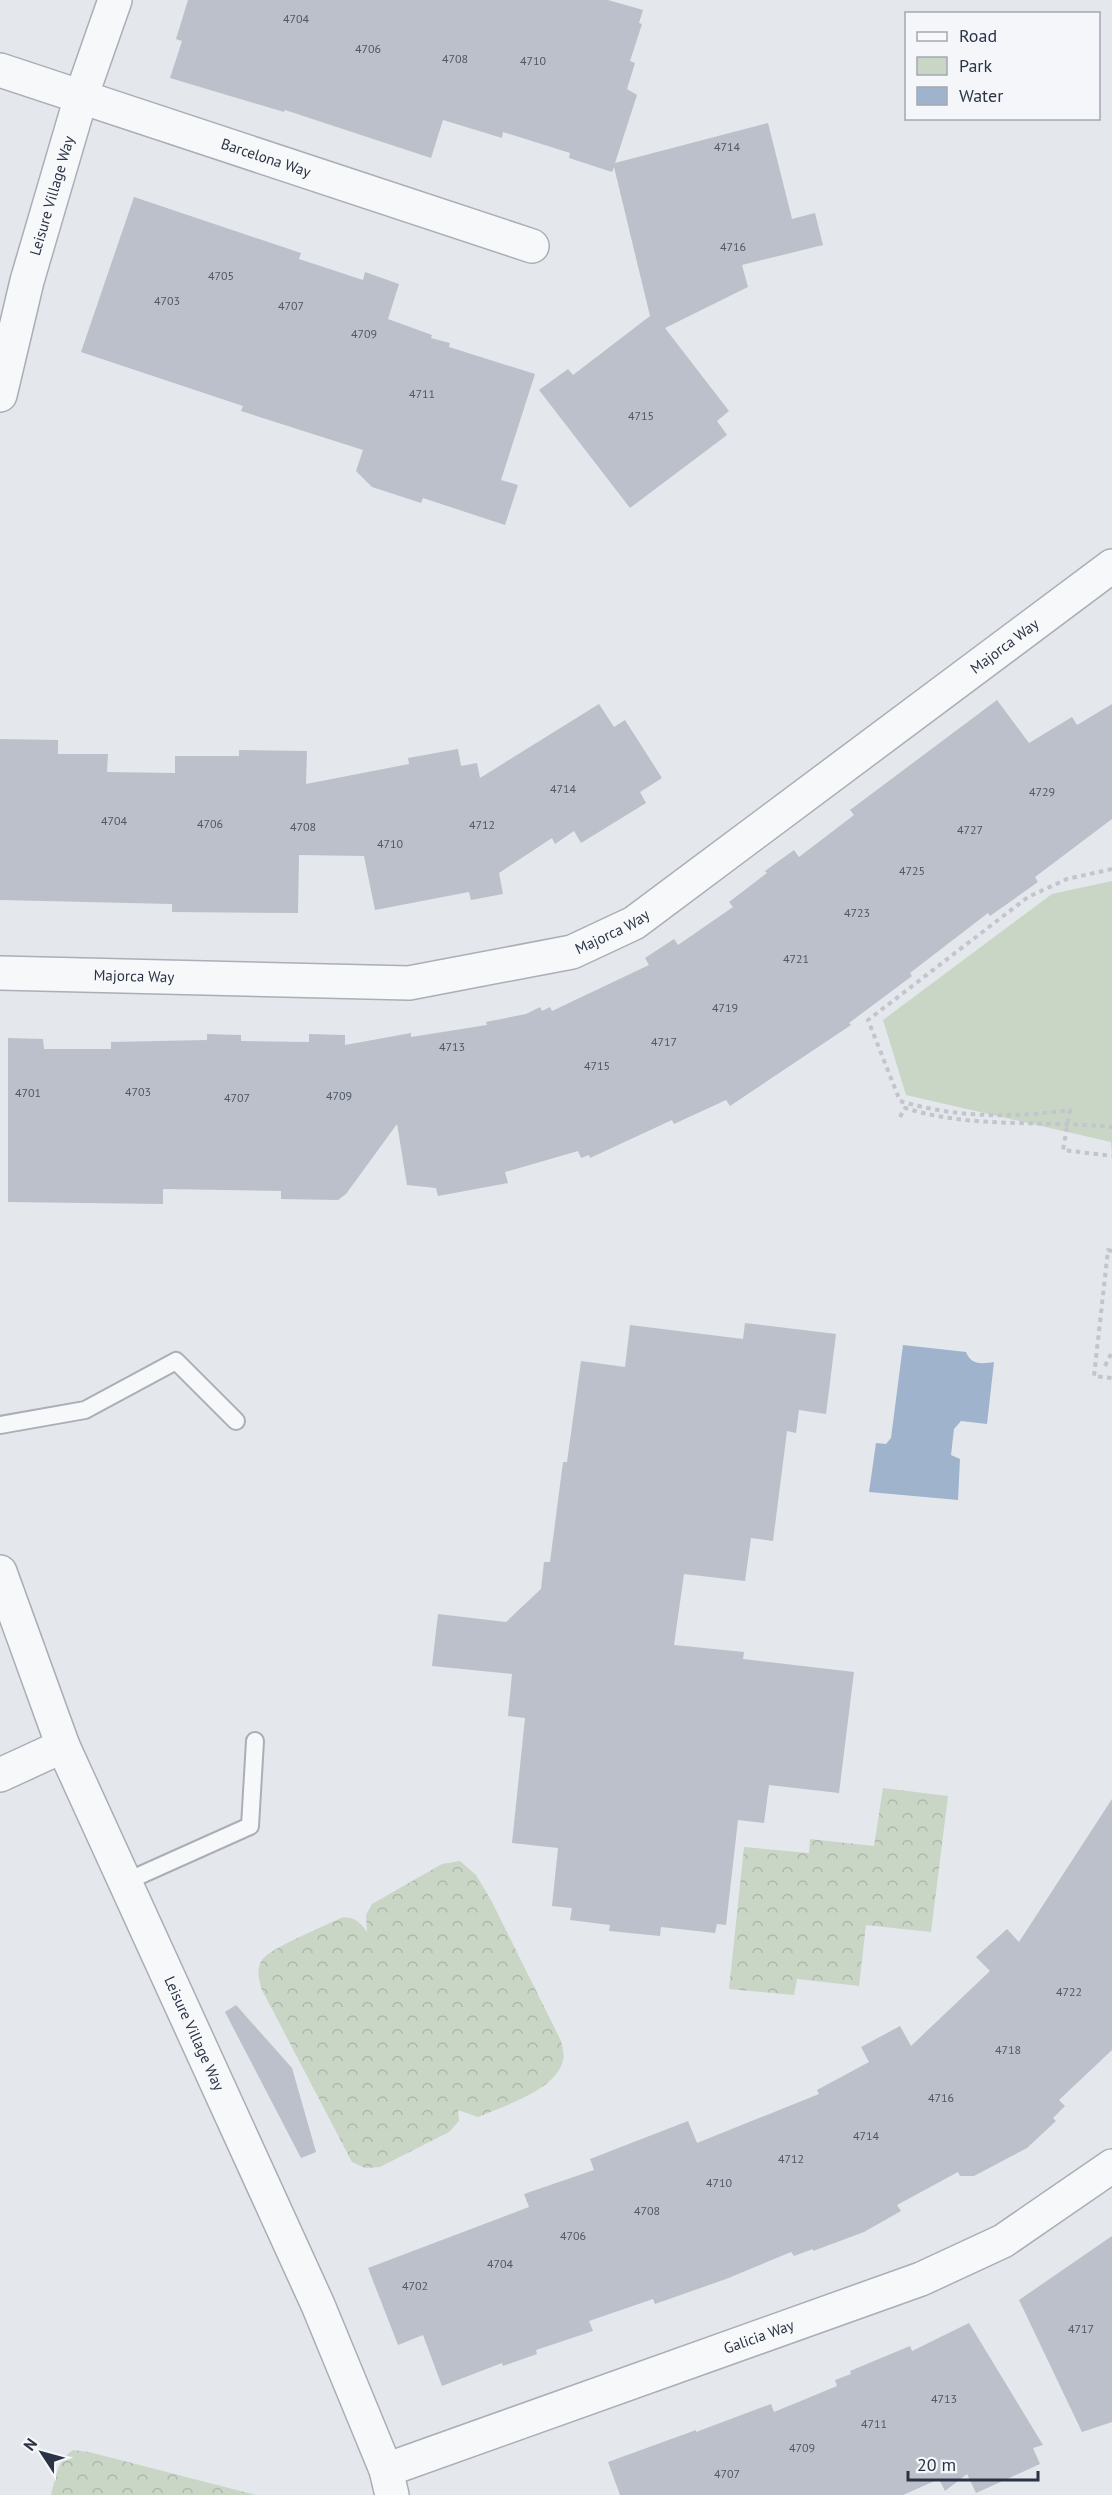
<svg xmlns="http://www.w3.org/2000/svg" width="1112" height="2495" font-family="'PT Sans',sans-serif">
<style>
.green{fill:#c9d6c5}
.forest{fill:url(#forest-crowns)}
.water{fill:#9fb4cc}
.building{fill:#bbc0ca}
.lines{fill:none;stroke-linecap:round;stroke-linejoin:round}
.service-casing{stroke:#a9aeb7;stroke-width:20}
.minor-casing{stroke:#a9aeb7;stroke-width:36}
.tertiary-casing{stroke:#a9aeb7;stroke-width:36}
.path{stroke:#c2c5cb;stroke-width:4;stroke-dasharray:4.5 4.5;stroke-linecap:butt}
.service{stroke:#f7f8fa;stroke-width:16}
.minor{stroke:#f7f8fa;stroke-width:33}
.tertiary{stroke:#f7f8fa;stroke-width:33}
.labels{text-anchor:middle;stroke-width:6;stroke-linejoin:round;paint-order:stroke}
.number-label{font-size:12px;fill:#4f5766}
.street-label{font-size:15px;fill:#2b3445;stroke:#f4f6f9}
</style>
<defs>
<pattern id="forest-crowns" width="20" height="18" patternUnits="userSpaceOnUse" patternTransform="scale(1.5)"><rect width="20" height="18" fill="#c9d6c5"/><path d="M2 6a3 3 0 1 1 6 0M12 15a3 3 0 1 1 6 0" fill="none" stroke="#adb8ab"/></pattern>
</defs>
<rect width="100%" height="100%" fill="#e4e7ec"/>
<path class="green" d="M 1112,881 L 1112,1156 L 1111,1142 L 906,1095 L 883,1020 L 1052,894 Z"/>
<g class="forest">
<path d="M 883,1788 L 948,1796 L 931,1932 L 866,1925 L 859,1986 L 797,1979 L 794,1995 L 729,1989 L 744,1847 L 809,1853 L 810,1839 L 874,1846 Z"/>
<path d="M 460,1861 L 476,1875 L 491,1900 L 561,2041 C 562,2047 565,2055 563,2060 C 557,2090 503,2106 478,2117 L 458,2110 L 459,2121 L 449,2132 L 380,2167 L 365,2168 L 352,2162 L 261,1988 C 259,1978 256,1969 262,1960 C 270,1948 325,1926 341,1918 C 354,1916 360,1922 367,1932 L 366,1915 L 372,1904 L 442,1864 Z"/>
<path d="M 73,2450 L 89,2452 L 256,2495 L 51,2495 C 56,2477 57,2461 73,2450 Z"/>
</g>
<path class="water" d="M 903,1345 L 966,1352 C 971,1365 982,1364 994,1362 L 987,1424 L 961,1421 L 954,1429 L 951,1455 L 960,1459 L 958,1500 L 869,1492 L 876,1443 L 886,1444 L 891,1438 Z"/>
<g class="building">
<path d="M 188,0 L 608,0 L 643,10 L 639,23 L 642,24 L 630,61 L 635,63 L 627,89 L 637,95 L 615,163 L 768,123 L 792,219 L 815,213 L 823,245 L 742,265 L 748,287 L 665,328 L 729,411 L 717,421 L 727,435 L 630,508 L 539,390 L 568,369 L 573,375 L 650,316 L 614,167 L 612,172 L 569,158 L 570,153 L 503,132 L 502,138 L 443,120 L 431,158 L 285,110 L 284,112 L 170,78 L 182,41 L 176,39 Z"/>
<path d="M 134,197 L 301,253 L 299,259 L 363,280 L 365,272 L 399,284 L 388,319 L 432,335 L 431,338 L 450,343 L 449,347 L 535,374 L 501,480 L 518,485 L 505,525 L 423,498 L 421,503 L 372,487 L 356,471 L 363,450 L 241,411 L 243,406 L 81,352 Z"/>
<path d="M 997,700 L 1029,743 L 1072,717 L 1077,725 L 1112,704 L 1112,819 L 1035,877 L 1038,882 L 990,916 L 988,913 L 910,973 L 912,976 L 849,1023 L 851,1025 L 730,1106 L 726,1100 L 674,1124 L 672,1120 L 590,1158 L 589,1155 L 581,1158 L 578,1151 L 505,1172 L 508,1183 L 438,1196 L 436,1188 L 407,1185 L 397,1124 L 346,1194 L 338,1200 L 281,1199 L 281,1191 L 163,1189 L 163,1204 L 8,1202 L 8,1038 L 43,1039 L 44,1049 L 111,1049 L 111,1042 L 207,1040 L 207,1034 L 241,1035 L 241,1041 L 309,1042 L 309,1034 L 345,1035 L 345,1045 L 411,1033 L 411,1037 L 487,1025 L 486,1022 L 526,1014 L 540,1007 L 542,1011 L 550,1007 L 552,1011 L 649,965 L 645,958 L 674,939 L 678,945 L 733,907 L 729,902 L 767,873 L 765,871 L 794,850 L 799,857 L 854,815 L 850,810 Z"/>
<path d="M 599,704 L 614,727 L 625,720 L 662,778 L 640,792 L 646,803 L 581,843 L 574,831 L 555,844 L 552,838 L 499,873 L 503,894 L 471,900 L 469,892 L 375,910 L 364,856 L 299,855 L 298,913 L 172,912 L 172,904 L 0,900 L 0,739 L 58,740 L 58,754 L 108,754 L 107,772 L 175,773 L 175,756 L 239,756 L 239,750 L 307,751 L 306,784 L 409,764 L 408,758 L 458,749 L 461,766 L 477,763 L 480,778 Z"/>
<path d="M 745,1323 L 836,1334 L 826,1414 L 799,1410 L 796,1433 L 787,1431 L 773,1541 L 751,1538 L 745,1581 L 684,1574 L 674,1645 L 744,1652 L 743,1659 L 854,1672 L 839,1793 L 769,1785 L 764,1823 L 738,1820 L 726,1925 L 717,1924 L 715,1933 L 661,1927 L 660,1936 L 609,1931 L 610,1925 L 570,1920 L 572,1908 L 552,1906 L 558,1848 L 512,1843 L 525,1718 L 508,1716 L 512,1674 L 432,1666 L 438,1614 L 506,1622 L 541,1589 L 544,1562 L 550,1562 L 563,1462 L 567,1462 L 581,1361 L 625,1367 L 630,1325 L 743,1339 Z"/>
<path d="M 1112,1799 L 1112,2050 L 1059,2100 L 1065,2106 L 1053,2118 L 1056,2121 L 1027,2148 L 974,2176 L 960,2176 L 958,2172 L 897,2205 L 901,2211 L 864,2232 L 813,2251 L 813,2249 L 794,2256 L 791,2252 L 726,2279 L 655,2304 L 653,2299 L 589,2321 L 593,2331 L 536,2350 L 537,2354 L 503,2366 L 502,2363 L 442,2386 L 423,2335 L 398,2345 L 368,2268 L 529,2207 L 524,2194 L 594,2170 L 590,2159 L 688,2121 L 697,2143 L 819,2094 L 817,2090 L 869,2062 L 861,2047 L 900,2026 L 911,2046 L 990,1971 L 976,1957 L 1007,1929 L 1019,1942 Z"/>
<path d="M 236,2005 L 292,2068 L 316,2152 L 301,2158 L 225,2012 Z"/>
<path d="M 1112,2236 L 1112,2422 L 1082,2432 L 1019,2300 Z"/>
<path d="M 969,2323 L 1043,2445 L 1033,2448 L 1040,2464 L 976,2493 L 967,2474 L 945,2491 L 939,2479 L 903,2495 L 620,2495 L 608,2462 L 696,2430 L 696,2432 L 771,2404 L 774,2412 L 837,2386 L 835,2380 L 851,2374 L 850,2371 L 910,2346 L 912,2351 Z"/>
</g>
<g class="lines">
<defs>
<g id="service">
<path d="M 0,1425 L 85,1410 L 176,1361 L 236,1421"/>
<path d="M 125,1882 L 250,1826 L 255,1741"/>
</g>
<g id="minor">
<path id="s1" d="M 0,70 L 532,246"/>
<path id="s2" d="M 0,973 L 409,983 L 572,952 L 634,923 L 1112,566"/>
<path d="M 0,1775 L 63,1746"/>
<path id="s3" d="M 386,2470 L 921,2279 L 1003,2241 L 1112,2166"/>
</g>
<g id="tertiary">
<path id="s4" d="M 0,395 L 27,281 L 81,97 L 115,0"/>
<path id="s5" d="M 0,1572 L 63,1746 L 318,2305 L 386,2470 L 392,2495"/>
</g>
</defs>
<use href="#service" class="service-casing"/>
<use href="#minor" class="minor-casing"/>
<use href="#tertiary" class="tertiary-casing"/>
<g class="path">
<path d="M 1112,869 L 1067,879 L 1028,897 L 868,1020 L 900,1101 C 956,1118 1012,1118 1070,1110 L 1063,1150 L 1112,1156"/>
<path d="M 900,1117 L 905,1108 C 972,1129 1043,1120 1112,1127"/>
<path d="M 1112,1251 L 1108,1250 L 1094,1376 L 1112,1378"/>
<path d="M 1105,1366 L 1112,1352"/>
</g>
<use href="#service" class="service"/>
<use href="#minor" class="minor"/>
<use href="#tertiary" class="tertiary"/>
</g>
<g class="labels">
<g class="number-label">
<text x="296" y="23">4704</text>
<text x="368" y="53">4706</text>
<text x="455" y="63">4708</text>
<text x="533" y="65">4710</text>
<text x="727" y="151">4714</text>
<text x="733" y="251">4716</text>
<text x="221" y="280">4705</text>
<text x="167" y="305">4703</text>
<text x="291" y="310">4707</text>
<text x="364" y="338">4709</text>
<text x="422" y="398">4711</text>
<text x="641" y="420">4715</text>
<text x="563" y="793">4714</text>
<text x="1042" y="796">4729</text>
<text x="114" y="825">4704</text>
<text x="210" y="828">4706</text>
<text x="482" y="829">4712</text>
<text x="303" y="831">4708</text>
<text x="970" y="834">4727</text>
<text x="390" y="848">4710</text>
<text x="912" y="875">4725</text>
<text x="857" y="917">4723</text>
<text x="796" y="963">4721</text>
<text x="725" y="1012">4719</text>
<text x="664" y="1046">4717</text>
<text x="452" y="1051">4713</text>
<text x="597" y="1070">4715</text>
<text x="138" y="1096">4703</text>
<text x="28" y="1097">4701</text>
<text x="339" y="1100">4709</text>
<text x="237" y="1102">4707</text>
<text x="1069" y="1996">4722</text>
<text x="1008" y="2054">4718</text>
<text x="941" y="2102">4716</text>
<text x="866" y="2140">4714</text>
<text x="791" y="2163">4712</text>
<text x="719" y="2187">4710</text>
<text x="647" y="2215">4708</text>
<text x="573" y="2240">4706</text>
<text x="500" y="2268">4704</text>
<text x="415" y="2290">4702</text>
<text x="1081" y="2333">4717</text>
<text x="944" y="2403">4713</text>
<text x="874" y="2428">4711</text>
<text x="802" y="2452">4709</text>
<text x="727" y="2478">4707</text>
</g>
<g class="street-label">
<text dy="5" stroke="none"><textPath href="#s1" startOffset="280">Barcelona Way</textPath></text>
<text dy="5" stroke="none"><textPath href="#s4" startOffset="206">Leisure Village Way</textPath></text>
<text dy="5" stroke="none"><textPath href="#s2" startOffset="1106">Majorca Way</textPath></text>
<text dy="5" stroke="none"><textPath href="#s2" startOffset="620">Majorca Way</textPath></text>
<text dy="5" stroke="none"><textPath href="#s2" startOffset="134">Majorca Way</textPath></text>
<text dy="5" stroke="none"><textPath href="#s5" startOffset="501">Leisure Village Way</textPath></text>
<text dy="5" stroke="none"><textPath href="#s3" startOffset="396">Galicia Way</textPath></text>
</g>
</g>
<rect x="905" y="12" width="195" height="108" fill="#f4f6f9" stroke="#a4a8b1" stroke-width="1.5"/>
<rect x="917" y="32" width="30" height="9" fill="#f7f8fa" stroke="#a4a8b1" stroke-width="1.5"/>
<text x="959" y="42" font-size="18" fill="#2b3445">Road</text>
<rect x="917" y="57" width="30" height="18" fill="#c9d6c5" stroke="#a4a8b1" stroke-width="1.5"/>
<text x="959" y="72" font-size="18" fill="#2b3445">Park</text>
<rect x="917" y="87" width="30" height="18" fill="#9fb4cc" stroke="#a4a8b1" stroke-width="1.5"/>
<text x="959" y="102" font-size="18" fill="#2b3445">Water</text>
<g transform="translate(42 2453) rotate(306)" stroke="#f4f6f9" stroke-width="4.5" paint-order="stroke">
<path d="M0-4.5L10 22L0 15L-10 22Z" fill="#2b3445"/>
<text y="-9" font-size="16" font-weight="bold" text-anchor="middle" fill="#2b3445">N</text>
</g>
<path d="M908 2471v9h130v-9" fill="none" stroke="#2b3445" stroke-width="3"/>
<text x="917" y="2471" font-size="18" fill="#2b3445" stroke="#f4f6f9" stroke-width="4.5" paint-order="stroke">20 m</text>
</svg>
